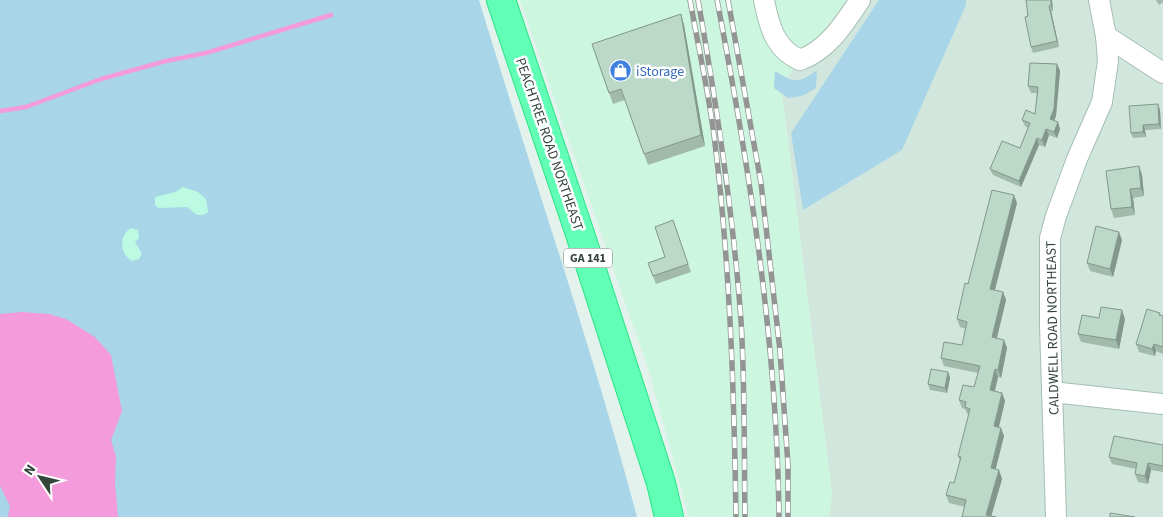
<svg xmlns="http://www.w3.org/2000/svg" width="1163" height="517" font-family="'Source Sans 3',sans-serif">
<style>
.residential{fill:#d1e7dd}
.commercial{fill:#ccf6df}
.green{fill:#a9d5e9}
.sand{fill:#bcfae4}
.water{fill:#f39bdb}
.lines{fill:none;stroke-linecap:round;stroke-linejoin:round}
.stream{stroke:#f39bdb;stroke-width:4.5}
.minor-casing{stroke:#a5beb2;stroke-width:22}
.highway-casing{stroke:#2be587;stroke-width:30}
.minor{stroke:#fff;stroke-width:20}
.highway{stroke:#61ffb5;stroke-width:28}
.rail-casing{stroke:#949494;stroke-width:5.5}
.rail{stroke:#fff;stroke-width:4;stroke-dasharray:11;stroke-linecap:butt}
.wall{fill:#a1baac}
.shaded-wall{fill:#83978c}
.building{fill:#bbd8c8;stroke:#83978c}
.labels{text-anchor:middle;stroke-width:5;stroke-linejoin:round;paint-order:stroke}
.shield{fill:#fff;stroke:#707c76;stroke-width:1}
.shield-label{font-size:12px;font-weight:bold;fill:#33443b}
.shop-label{font-size:14px;fill:#366cbe;stroke:#fff;text-anchor:start}
.street-label{font-size:14px;fill:#33443b;stroke:#fff}
</style>
<rect width="100%" height="100%" fill="#e3f2ec"/>
<path class="residential" d="M 847,0 L 1163,0 L 1163,517 L 829,517 L 832,493 L 781,85 Z"/>
<path class="commercial" d="M 520,0 L 847,0 L 781,85 L 832,493 L 829,517 L 689,517 L 649,371 Z"/>
<g class="green">
<path d="M 0,0 L 479,0 C 531,172 591,343 637,517 L 0,517 Z"/>
<path d="M 879,0 L 966,0 L 966,5 L 902,150 L 803,210 L 791,133 Z"/>
<path d="M 817,70 L 816,88 L 802,96 L 788,98 L 774,88 L 775,71 C 795,83 798,84 817,70 Z"/>
</g>
<g class="sand">
<path d="M 183,187 L 198,192 L 206,199 L 208,212 L 203,215 L 197,215 L 187,207 L 159,208 L 155,205 L 155,197 L 175,192 Z"/>
<path d="M 131,228 L 138,230 L 139,238 L 135,242 L 142,254 L 139,259 L 132,261 C 119,253 119,236 131,228 Z"/>
</g>
<path class="water" d="M 22,312 L 49,314 L 66,319 L 95,337 L 111,355 L 122,411 L 111,440 L 116,457 L 115,484 L 118,517 L 8,517 L 10,506 L 0,486 L 0,314 Z"/>
<g class="lines">
<path class="stream" d="M 0,111 L 26,107 L 101,79 L 166,61 L 206,53 L 331,15"/>
<defs>
<g id="minor">
<path d="M 764,0 C 769,26 775,49 800,60 C 828,50 844,24 860,0"/>
<path d="M 1106,36 L 1163,73"/>
<path d="M 1052,392 L 1163,404"/>
<path d="M 1056,517 L 1050,325 L 1050,238 L 1056,216 L 1077,159 L 1102,102 L 1108,61 L 1106,36 L 1099,0"/>
</g>
<path id="highway" d="M 501,0 L 579,231 L 661,483 L 669,517"/>
</defs>
<use href="#minor" class="minor-casing"/>
<use href="#highway" class="highway-casing"/>
<use href="#minor" class="minor"/>
<use href="#highway" class="highway"/>
<defs>
<g id="rail">
<path d="M 690,0 C 698,45 708,90 714,135 C 730,262 734,389 736,517"/>
<path d="M 698,0 C 717,107 733,211 741,320 C 745,385 744,451 745,517"/>
<path d="M 717,0 C 750,171 777,343 779,517"/>
<path d="M 728,0 L 761,183 L 780,351 L 788,465 L 788,517"/>
</g>
</defs>
<use href="#rail" class="rail-casing"/>
<use href="#rail" class="rail"/>
</g>
<g class="wall">
<path d="M 1026,0 L 1052,0 L 1053,11 L 1051,11 L 1059,47 L 1033,53 L 1031,47 Z"/>
<path d="M 1156,0 L 1163,0 L 1163,2 L 1159,5 Z"/>
<path d="M 681,14 L 684,25 L 705,146 L 648,165 L 625,100 L 613,104 L 592,44 Z"/>
<path d="M 1057,64 L 1060,71 L 1056,116 L 1054,121 L 1058,122 L 1060,129 L 1057,138 L 1049,135 L 1045,147 L 1039,145 L 1021,187 L 993,175 L 990,169 L 1020,148 L 1028,128 L 1025,126 L 1022,120 L 1035,114 L 1037,93 L 1031,93 L 1028,86 Z"/>
<path d="M 1158,104 L 1160,110 L 1161,129 L 1145,130 L 1146,137 L 1133,138 L 1131,133 Z"/>
<path d="M 1139,166 L 1142,175 L 1144,196 L 1133,198 L 1135,215 L 1114,218 L 1111,209 Z"/>
<path d="M 1017,203 L 995,290 L 1003,292 L 1006,300 L 997,338 L 1004,340 L 1007,348 L 1001,378 L 998,377 L 995,391 L 1002,393 L 1005,401 L 999,427 L 1004,436 L 995,470 L 999,470 L 1002,479 L 991,516 L 962,517 L 965,507 L 949,503 L 946,495 L 954,483 L 960,461 L 958,456 L 969,416 L 968,415 L 965,409 L 962,408 L 959,400 L 974,387 L 978,373 L 944,366 L 941,358 L 962,345 L 966,329 L 960,327 L 957,319 L 968,284 Z"/>
<path d="M 673,220 L 691,272 L 656,284 L 648,263 L 665,257 Z"/>
<path d="M 1122,240 L 1113,277 L 1090,271 L 1087,263 Z"/>
<path d="M 1160,313 L 1161,316 L 1163,316 L 1163,354 L 1156,351 L 1155,356 L 1139,352 L 1136,344 Z"/>
<path d="M 1099,318 L 1125,319 L 1119,349 L 1081,342 L 1078,334 Z"/>
<path d="M 948,372 L 950,378 L 947,393 L 930,390 L 928,384 Z"/>
<path d="M 1163,445 L 1163,472 L 1151,470 L 1148,484 L 1138,482 L 1135,474 L 1136,469 L 1112,464 L 1109,457 Z"/>
</g>
<g class="shaded-wall">
<path d="M 1051,0 L 1052,0 L 1053,11 L 1051,5 Z"/>
<path d="M 1049,6 L 1051,11 L 1059,47 L 1057,41 Z"/>
<path d="M 681,14 L 684,25 L 705,146 L 701,135 Z"/>
<path d="M 1057,64 L 1060,71 L 1056,116 L 1052,126 L 1050,119 Z"/>
<path d="M 1158,104 L 1160,110 L 1161,129 L 1159,124 Z"/>
<path d="M 1058,122 L 1060,129 L 1057,138 L 1054,132 Z"/>
<path d="M 1143,125 L 1145,130 L 1146,137 L 1143,132 Z"/>
<path d="M 1046,129 L 1049,135 L 1045,147 L 1042,140 Z"/>
<path d="M 1037,138 L 1039,145 L 1021,187 L 1019,181 Z"/>
<path d="M 1139,166 L 1142,175 L 1144,196 L 1141,188 Z"/>
<path d="M 1130,189 L 1133,198 L 1135,215 L 1132,207 Z"/>
<path d="M 1014,195 L 1017,203 L 993,297 L 990,289 Z"/>
<path d="M 1119,232 L 1122,240 L 1113,277 L 1110,269 Z"/>
<path d="M 1003,292 L 1006,300 L 995,345 L 992,337 Z"/>
<path d="M 1122,310 L 1125,319 L 1119,349 L 1116,340 Z"/>
<path d="M 1004,340 L 1007,348 L 1001,378 L 998,370 Z"/>
<path d="M 1154,344 L 1156,351 L 1155,356 L 1152,349 Z"/>
<path d="M 995,369 L 998,377 L 993,398 L 990,390 Z"/>
<path d="M 948,372 L 950,378 L 947,393 L 945,388 Z"/>
<path d="M 1002,393 L 1005,401 L 997,434 L 994,426 Z"/>
<path d="M 1001,428 L 1004,436 L 994,476 L 991,468 Z"/>
<path d="M 1148,463 L 1151,470 L 1148,484 L 1145,476 Z"/>
<path d="M 999,470 L 1002,479 L 991,517 L 986,515 Z"/>
</g>
<g class="building">
<path d="M 1026,0 L 1051,0 L 1051,5 L 1049,6 L 1057,41 L 1031,47 L 1025,17 L 1028,16 Z"/>
<path d="M 681,14 L 701,135 L 644,154 L 621,89 L 609,93 L 592,44 Z"/>
<path d="M 1030,63 L 1057,64 L 1054,109 L 1050,119 L 1058,122 L 1054,132 L 1046,129 L 1042,140 L 1037,138 L 1019,181 L 990,169 L 1002,141 L 1020,148 L 1030,123 L 1022,120 L 1026,110 L 1035,114 L 1038,87 L 1028,86 Z"/>
<path d="M 1158,104 L 1159,124 L 1143,125 L 1143,132 L 1131,133 L 1129,106 Z"/>
<path d="M 1139,166 L 1141,188 L 1130,189 L 1132,207 L 1111,209 L 1106,171 Z"/>
<path d="M 992,190 L 1014,195 L 990,289 L 1003,292 L 992,337 L 1004,340 L 998,370 L 995,369 L 990,390 L 1002,393 L 994,426 L 1001,428 L 991,468 L 999,470 L 986,515 L 996,517 L 962,517 L 966,500 L 946,495 L 950,482 L 954,483 L 961,457 L 958,456 L 970,409 L 965,407 L 966,402 L 959,400 L 963,385 L 974,387 L 980,366 L 941,358 L 944,342 L 962,345 L 967,322 L 957,319 L 965,283 L 968,284 Z"/>
<path d="M 673,220 L 688,264 L 653,276 L 648,263 L 665,257 L 655,227 Z"/>
<path d="M 1096,226 L 1119,232 L 1110,269 L 1087,263 Z"/>
<path d="M 1101,307 L 1122,310 L 1116,340 L 1078,334 L 1082,315 L 1099,318 Z"/>
<path d="M 1147,309 L 1160,313 L 1159,315 L 1163,316 L 1163,347 L 1154,344 L 1152,349 L 1136,344 Z"/>
<path d="M 931,369 L 948,372 L 945,388 L 928,384 Z"/>
<path d="M 1114,436 L 1163,445 L 1163,466 L 1148,463 L 1145,476 L 1135,474 L 1137,463 L 1109,457 Z"/>
<path d="M 1110,513 L 1135,517 L 1110,517 Z"/>
</g>
<defs>
<symbol id="shop-disc" viewBox="-11 -11 22 22"><circle r="9.5" fill="#3f7fe0" stroke="#fff"/><path d="M-5-2.5h2.3a2.7 3.5 0 0 1 5.4 0H5L5.5 6h-11ZM-1.5-2.5h3a1.5 2.3 0 0 0-3 0Z" fill="#fff"/></symbol>
</defs>
<g fill-rule="evenodd">
<use href="#shop-disc" x="608" y="58" width="25" height="25"/>
</g>
<g class="labels">
<rect class="shield" x="564" y="248.5" width="48" height="19" rx="4"/>
<g class="shield-label">
<text x="588" y="262">GA 141</text>
</g>
<g class="shop-label">
<text x="636" y="76">iStorage</text>
</g>
<g class="street-label">
<text transform="translate(550 144) rotate(71)" y="5">PEACHTREE ROAD NORTHEAST</text>
<text transform="translate(1052 328) rotate(-91)" y="5">CALDWELL ROAD NORTHEAST</text>
</g>
</g>
<g transform="translate(40 477) rotate(305)" stroke="#ffffff" stroke-width="4" paint-order="stroke">
<path d="M0-4L9 19L0 12L-9 19Z" fill="#33443b"/>
<text y="-8" font-size="14" font-weight="bold" text-anchor="middle" fill="#33443b">N</text>
</g>
</svg>
